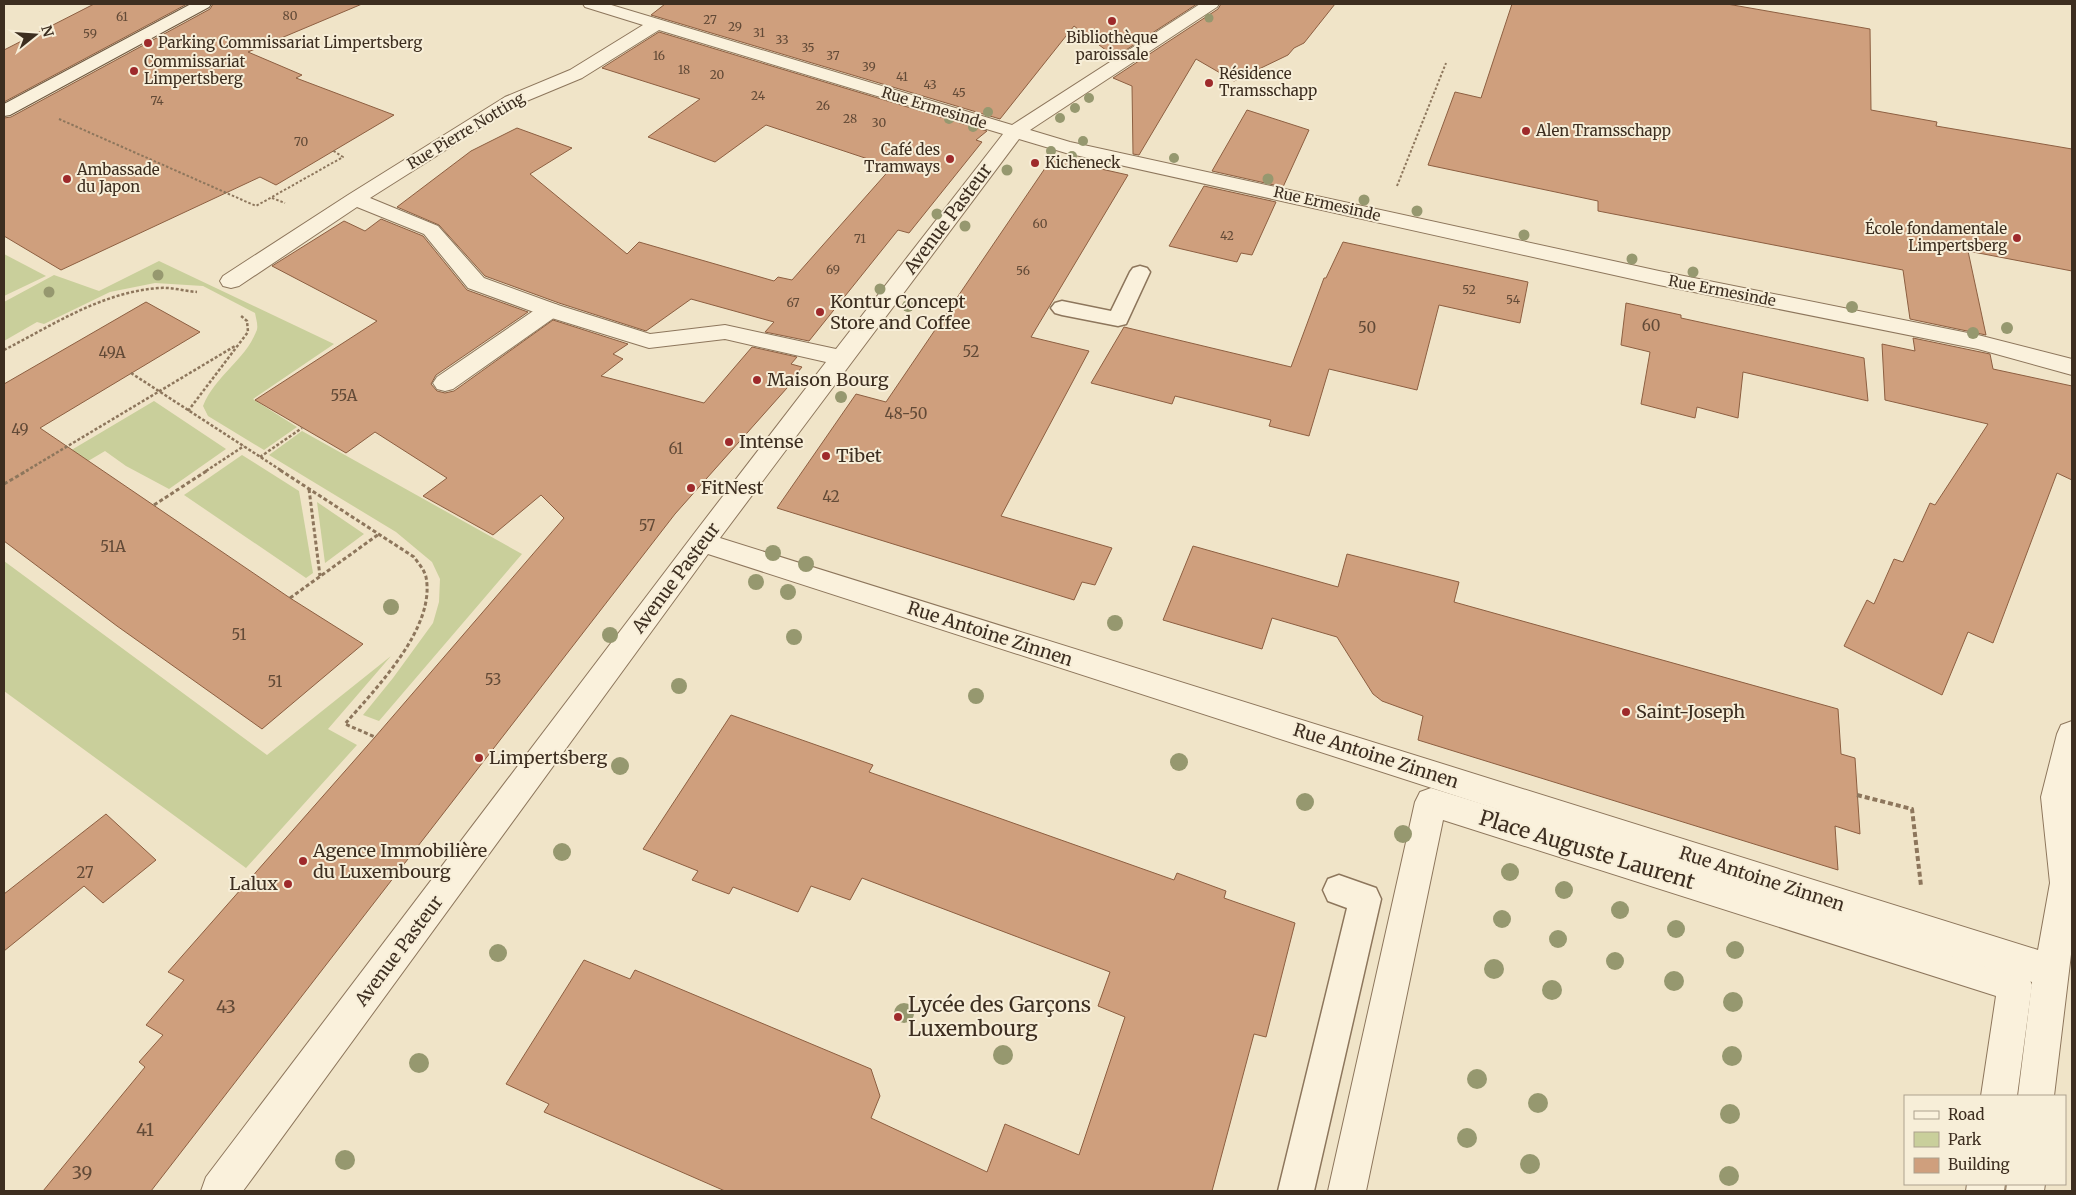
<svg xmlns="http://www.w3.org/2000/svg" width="2076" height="1195" font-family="Merriweather,serif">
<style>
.green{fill:#c9cf9b}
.building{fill:#cf9f7d;stroke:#8d5f41}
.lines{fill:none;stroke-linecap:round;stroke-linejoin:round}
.service-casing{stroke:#8d765c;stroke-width:3}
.pedestrian-casing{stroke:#8d765c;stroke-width:2}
.minor-casing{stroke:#8d765c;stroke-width:2}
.secondary-casing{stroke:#6f573f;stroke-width:2}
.path-far3{stroke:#8d765c;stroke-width:2;stroke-dasharray:2.5 2;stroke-linecap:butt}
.path-far2{stroke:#8d765c;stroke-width:2.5;stroke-dasharray:3 2;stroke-linecap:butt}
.path-far1{stroke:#8d765c;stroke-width:3;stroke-dasharray:4 2.5;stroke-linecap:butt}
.path{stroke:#8d765c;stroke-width:4;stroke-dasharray:5 3;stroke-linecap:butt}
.service{fill:#faf1dc;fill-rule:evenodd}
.pedestrian{fill:#faf1dc;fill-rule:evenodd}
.minor{fill:#faf1dc;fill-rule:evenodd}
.secondary{fill:#faf1dc;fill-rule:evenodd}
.tree{fill:#96986f}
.poi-dot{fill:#9e2a2b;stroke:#f7eed8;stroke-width:2}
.labels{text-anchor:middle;stroke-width:4;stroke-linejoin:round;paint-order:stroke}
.far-number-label{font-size:12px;fill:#624a37}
.far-poi-label{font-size:15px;fill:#3d2e20;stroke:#f7eed8;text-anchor:start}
.far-street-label{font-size:15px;fill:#3d2e20;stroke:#f7eed8}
.number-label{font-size:15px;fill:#624a37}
.street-label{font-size:18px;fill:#3d2e20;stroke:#f7eed8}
.poi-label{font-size:18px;fill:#3d2e20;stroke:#f7eed8;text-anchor:start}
.near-number-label{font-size:18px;fill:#624a37}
.near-street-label{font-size:21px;fill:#3d2e20;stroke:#f7eed8}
.near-poi-label{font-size:21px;fill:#3d2e20;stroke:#f7eed8;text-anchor:start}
</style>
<rect width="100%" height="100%" fill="#f0e4c8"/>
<g class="green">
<path d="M 4,254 L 46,276 L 4,296 Z"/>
<path d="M 159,261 L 334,344 L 253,399 L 297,427 L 264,450 L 208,416 L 203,406 C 215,376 245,360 256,332 C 259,327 256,319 255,313 L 203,286 L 155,283 L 110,292 L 44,324 L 37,322 L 4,341 L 4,302 L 54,275 L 99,291 Z"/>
<path d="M 154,401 L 226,449 L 169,489 L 126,466 L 105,451 L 4,511 L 4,490 Z"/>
<path d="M 302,431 L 522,554 L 379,721 L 363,715 L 393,678 L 433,623 L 439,602 L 440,579 L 432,562 L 396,532 L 269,455 Z"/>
<path d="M 242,455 L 299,491 L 313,573 L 306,578 L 184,495 Z"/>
<path d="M 317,502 L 364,534 L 325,563 Z"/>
<path d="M 4,561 L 267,755 L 391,656 L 328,729 L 357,745 L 246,868 L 4,691 Z"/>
</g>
<g class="building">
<path d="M 94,4 L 187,4 L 4,102 L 4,50 Z"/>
<path d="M 213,4 L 362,4 L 248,52 L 302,75 L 296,78 L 394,115 L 276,185 L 260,177 L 61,270 L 4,236 L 4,118 L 11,117 L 210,9 Z"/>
<path d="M 665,4 L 1197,4 L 1115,57 L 1074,26 L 1000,119 L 651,15 Z"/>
<path d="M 1221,4 L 1335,4 L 1304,43 L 1294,48 L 1288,55 L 1234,81 L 1196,59 L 1139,155 L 1133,154 L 1132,86 L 1113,78 L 1218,9 Z"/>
<path d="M 1512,4 L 1727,4 L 1870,29 L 1871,110 L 1937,122 L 1936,126 L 2072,149 L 2072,271 L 1968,251 L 1986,335 L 1910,319 L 1903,270 L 1598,211 L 1598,201 L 1428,165 L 1455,92 L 1481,98 Z"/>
<path d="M 659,32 L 987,131 L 976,140 L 982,142 L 909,233 L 898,230 L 809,341 L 765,332 L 774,322 L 691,299 L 646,331 L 559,303 L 485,276 L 439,225 L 397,207 L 471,151 L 517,128 L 572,148 L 530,174 L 627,254 L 639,242 L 774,281 L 778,277 L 792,280 L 892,167 L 766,125 L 715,162 L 648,137 L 700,99 L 602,68 Z"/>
<path d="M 1247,110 L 1309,130 L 1283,187 L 1212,171 Z"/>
<path d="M 1052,158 L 1128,175 L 1031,337 L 1089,351 L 1001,516 L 1112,548 L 1095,585 L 1082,582 L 1074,600 L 777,508 L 856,394 L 886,402 Z"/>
<path d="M 1204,186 L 1276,202 L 1252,255 L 1241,253 L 1237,262 L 1169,246 Z"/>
<path d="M 381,219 L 423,236 L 467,290 L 528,312 L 436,375 L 431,384 L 437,391 L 445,393 L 454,391 L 553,320 L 628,344 L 613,354 L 623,359 L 601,376 L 704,403 L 752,347 L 797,357 L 791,364 L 802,367 L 793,378 L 795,379 L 675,514 L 151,1191 L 43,1191 L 145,1067 L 139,1062 L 163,1035 L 146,1025 L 184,980 L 168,972 L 375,737 L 564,518 L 541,495 L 493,535 L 423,496 L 447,478 L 375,432 L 346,453 L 255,400 L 377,321 L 272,266 L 344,221 L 365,231 Z"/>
<path d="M 1343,242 L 1528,282 L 1520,323 L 1439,305 L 1417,390 L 1329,369 L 1309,436 L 1269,426 L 1271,420 L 1175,396 L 1172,404 L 1091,383 L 1124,327 L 1291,367 L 1324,278 L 1326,278 Z"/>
<path d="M 146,302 L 200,332 L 40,428 L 290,598 L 363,644 L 262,729 L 117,626 L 4,541 L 4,384 Z"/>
<path d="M 1626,303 L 1681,315 L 1681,318 L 1864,358 L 1868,401 L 1743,372 L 1738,418 L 1697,407 L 1695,418 L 1641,404 L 1650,352 L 1621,345 Z"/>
<path d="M 1913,338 L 1990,354 L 1993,369 L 2072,386 L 2072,480 L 2057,473 L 1993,643 L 1968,632 L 1942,695 L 1844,646 L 1867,600 L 1874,604 L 1894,559 L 1903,562 L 1930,503 L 1935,505 L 1988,424 L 1885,400 L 1882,344 L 1915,351 Z"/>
<path d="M 1193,546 L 1338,587 L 1347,554 L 1459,582 L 1454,602 L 1838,709 L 1841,754 L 1855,758 L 1860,834 L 1835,826 L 1838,870 L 1418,740 L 1423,716 L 1382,701 L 1373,694 L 1337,637 L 1272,618 L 1262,649 L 1163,620 Z"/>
<path d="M 731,715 L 873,765 L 869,772 L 1174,880 L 1177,873 L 1226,891 L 1224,898 L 1295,923 L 1266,1037 L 1254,1034 L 1212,1191 L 725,1191 L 544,1112 L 549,1104 L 506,1084 L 584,960 L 630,979 L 635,970 L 871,1069 L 880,1096 L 871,1118 L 987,1172 L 1005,1124 L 1079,1155 L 1125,1017 L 1098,1006 L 1110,972 L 862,878 L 850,900 L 811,886 L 798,912 L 733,887 L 729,894 L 692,880 L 698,871 L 643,849 Z"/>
<path d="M 106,814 L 156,860 L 103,903 L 84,886 L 4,951 L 4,894 Z"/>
</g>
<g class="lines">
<defs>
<g id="service">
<path d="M 1140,266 L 1147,268 L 1150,272 L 1126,324 L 1118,326 L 1062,315 L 1055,313 L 1051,308 L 1055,303 L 1062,301 L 1111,311 L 1130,272 L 1133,268 Z"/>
<path d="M 1339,875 L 1376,888 L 1381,899 L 1314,1191 L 1278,1191 L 1347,908 L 1328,901 L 1323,890 L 1328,879 Z"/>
</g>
<g id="pedestrian">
<path d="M 550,303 L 558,305 L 561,310 L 558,315 L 453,389 L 445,391 L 437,389 L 433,383 L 437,377 L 542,305 Z"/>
<path d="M 1431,788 L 2027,973 L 2032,985 L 2017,1096 L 1981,1096 L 1996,996 L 1443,820 L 1366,1191 L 1328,1191 L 1415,802 L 1420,792 Z"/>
<path d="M 1967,1184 L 2005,1184 L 2004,1191 L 1966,1191 Z"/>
</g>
<g id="minor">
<path d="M 583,4 L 608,4 L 1012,125 L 1200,4 L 1219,4 L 1217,7 L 1030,130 L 1070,142 L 1659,271 L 1978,335 L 2072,359 L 2072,375 L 1978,349 L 1659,285 L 1066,153 L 1019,139 L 720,538 L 2038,950 L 2050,883 L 2041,797 L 2057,734 L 2061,725 L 2072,721 L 2072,946 L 2054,1096 L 2018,1096 L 2032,982 L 708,554 L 243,1191 L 201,1191 L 206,1177 L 693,535 L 826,362 L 725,339 L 649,348 L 542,315 L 468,288 L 424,234 L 357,207 L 239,286 L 231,288 L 223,286 L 220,281 L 223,276 L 348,195 L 505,97 L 570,70 L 643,25 L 585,7 ZM 659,30 L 1003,134 L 836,349 L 725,325 L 650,334 L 558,305 L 484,278 L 438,226 L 370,198 L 517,105 L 582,78 Z"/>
<path d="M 2007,1184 L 2045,1184 L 2044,1191 L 2006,1191 Z"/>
</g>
<path id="secondary" d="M 191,4 L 211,4 L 209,7 L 10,115 L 4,116 L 4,104 Z"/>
</defs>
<use href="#service" class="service-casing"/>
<use href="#pedestrian" class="pedestrian-casing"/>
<use href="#minor" class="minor-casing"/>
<use href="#secondary" class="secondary-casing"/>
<g class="path-far3">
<path d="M 59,119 L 256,206 L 343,157 L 332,150"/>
<path d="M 1397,186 L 1446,63"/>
<path d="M 272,198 L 285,203"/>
</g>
<g class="path-far2">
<path d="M 4,350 C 53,325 102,292 159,288 C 172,287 184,291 197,292"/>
<path d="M 131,373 L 282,471"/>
<path d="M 188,411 L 248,332 L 247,321 L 240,315"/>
<path d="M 260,457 L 302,428"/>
<path d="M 26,471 L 235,346"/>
<path d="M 206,471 L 244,446"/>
</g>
<g class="path-far1">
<path d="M 280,470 L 414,557 C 418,563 424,569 426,577 C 436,628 376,688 345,724 L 375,737"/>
<path d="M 4,484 L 28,470"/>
<path d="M 309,489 L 320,576"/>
<path d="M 154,505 L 208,470"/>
<path d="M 290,598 L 379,534"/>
</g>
<path class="path" d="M 1857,795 L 1912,809 L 1921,886"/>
<use href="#service" class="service"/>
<use href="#pedestrian" class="pedestrian"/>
<use href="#minor" class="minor"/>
<use href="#secondary" class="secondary"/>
</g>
<g class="tree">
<circle cx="1209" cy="18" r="4.5"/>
<circle cx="1089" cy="98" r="5"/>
<circle cx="1075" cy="108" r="5"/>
<circle cx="988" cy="112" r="5"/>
<circle cx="1060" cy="118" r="5"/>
<circle cx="949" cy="119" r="5"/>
<circle cx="973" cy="127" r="5"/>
<circle cx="1083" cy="141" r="5"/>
<circle cx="1051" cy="151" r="5"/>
<circle cx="1072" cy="156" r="5"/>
<circle cx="1174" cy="158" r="5"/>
<circle cx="1007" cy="170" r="5.5"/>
<circle cx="1268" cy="179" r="5.5"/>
<circle cx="1364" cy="200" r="5.5"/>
<circle cx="1417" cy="211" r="5.5"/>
<circle cx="937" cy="214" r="5.5"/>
<circle cx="965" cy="226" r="5.5"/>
<circle cx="1524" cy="235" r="5.5"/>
<circle cx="1632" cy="259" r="5.5"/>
<circle cx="1693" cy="272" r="5.5"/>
<circle cx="158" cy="275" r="5.5"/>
<circle cx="880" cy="289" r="5.5"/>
<circle cx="49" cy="292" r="5.5"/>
<circle cx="908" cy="306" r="6"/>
<circle cx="1852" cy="307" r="6"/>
<circle cx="2007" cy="328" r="6"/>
<circle cx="1973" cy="333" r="6"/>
<circle cx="841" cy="397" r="6"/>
<circle cx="773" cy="553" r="8"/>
<circle cx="806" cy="564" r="8"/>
<circle cx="756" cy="582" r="8"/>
<circle cx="788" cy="592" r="8"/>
<circle cx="391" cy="607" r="8"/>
<circle cx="1115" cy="623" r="8"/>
<circle cx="610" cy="635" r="8"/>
<circle cx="794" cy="637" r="8"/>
<circle cx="679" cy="686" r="8"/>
<circle cx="976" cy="696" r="8"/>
<circle cx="1179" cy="762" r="9"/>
<circle cx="620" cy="766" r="9"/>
<circle cx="1305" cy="802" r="9"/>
<circle cx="1403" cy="834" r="9"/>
<circle cx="562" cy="852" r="9"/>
<circle cx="1510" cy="872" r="9"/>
<circle cx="1564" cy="890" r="9"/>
<circle cx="1620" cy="910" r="9"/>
<circle cx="1502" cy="919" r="9"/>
<circle cx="1676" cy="929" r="9"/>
<circle cx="1558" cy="939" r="9"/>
<circle cx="1735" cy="950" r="9"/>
<circle cx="498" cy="953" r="9"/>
<circle cx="1615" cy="961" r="9"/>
<circle cx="1494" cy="969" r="10"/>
<circle cx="1674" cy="981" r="10"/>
<circle cx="1552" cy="990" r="10"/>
<circle cx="1733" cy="1002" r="10"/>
<circle cx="904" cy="1013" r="10"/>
<circle cx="1003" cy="1055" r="10"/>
<circle cx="1732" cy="1056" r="10"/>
<circle cx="419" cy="1063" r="10"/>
<circle cx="1477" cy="1079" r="10"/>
<circle cx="1538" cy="1103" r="10"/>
<circle cx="1730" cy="1114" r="10"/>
<circle cx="1467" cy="1138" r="10"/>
<circle cx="345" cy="1160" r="10"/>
<circle cx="1530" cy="1164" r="10"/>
<circle cx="1729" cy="1176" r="10"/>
</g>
<g class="poi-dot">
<circle cx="1112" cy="21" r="5"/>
<circle cx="148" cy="43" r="5"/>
<circle cx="134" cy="71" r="5"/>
<circle cx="1209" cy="83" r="5"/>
<circle cx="1526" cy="131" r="5"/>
<circle cx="950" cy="159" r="5"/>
<circle cx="1035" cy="163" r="5"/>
<circle cx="67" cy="179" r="5"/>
<circle cx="2017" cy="238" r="5"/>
<circle cx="820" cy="312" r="5"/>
<circle cx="757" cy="380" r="5"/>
<circle cx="729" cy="442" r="5"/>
<circle cx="826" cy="456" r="5"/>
<circle cx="691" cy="488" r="5"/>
<circle cx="1626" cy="712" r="5"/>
<circle cx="479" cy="758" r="5"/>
<circle cx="303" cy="861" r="5"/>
<circle cx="288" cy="884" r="5"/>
<circle cx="898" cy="1017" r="5"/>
</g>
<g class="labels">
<g class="far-number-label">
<text x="290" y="20">80</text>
<text x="122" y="21">61</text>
<text x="710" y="24">27</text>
<text x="735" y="31">29</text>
<text x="759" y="37">31</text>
<text x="90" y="38">59</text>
<text x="782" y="44">33</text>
<text x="808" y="52">35</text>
<text x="659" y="60">16</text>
<text x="833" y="60">37</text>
<text x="869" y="71">39</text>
<text x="684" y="74">18</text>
<text x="717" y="79">20</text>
<text x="902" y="81">41</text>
<text x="930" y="89">43</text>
<text x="959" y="97">45</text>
<text x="758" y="100">24</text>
<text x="157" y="105">74</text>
<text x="823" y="110">26</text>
<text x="850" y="123">28</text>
<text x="879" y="127">30</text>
<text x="301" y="146">70</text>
<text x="1040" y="228">60</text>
<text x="1227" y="240">42</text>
<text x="860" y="243">71</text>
<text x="833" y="274">69</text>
<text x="1023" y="275">56</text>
<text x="1469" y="294">52</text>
<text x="1513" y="304">54</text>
<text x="793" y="307">67</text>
</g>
<g class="far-poi-label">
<text x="1112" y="43" text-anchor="middle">Bibliothèque<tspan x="1112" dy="17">paroissale</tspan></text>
<text x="158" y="48">Parking Commissariat Limpertsberg</text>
<text x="144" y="67">Commissariat<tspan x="144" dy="17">Limpertsberg</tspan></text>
<text x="1219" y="79">Résidence<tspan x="1219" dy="17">Tramsschapp</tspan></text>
<text x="1536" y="136">Alen Tramsschapp</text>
<text x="940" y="155" text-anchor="end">Café des<tspan x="940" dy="17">Tramways</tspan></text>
<text x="1045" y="168">Kicheneck</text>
<text x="77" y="175">Ambassade<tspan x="77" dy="17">du Japon</tspan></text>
<text x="2007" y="234" text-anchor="end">École fondamentale<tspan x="2007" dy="17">Limpertsberg</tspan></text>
</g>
<g class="far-street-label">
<text transform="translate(934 108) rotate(17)" y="5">Rue Ermesinde</text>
<text transform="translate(466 131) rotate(-31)" y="5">Rue Pierre Notting</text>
<text transform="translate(1327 204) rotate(13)" y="5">Rue Ermesinde</text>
<text transform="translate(1722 291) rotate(11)" y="5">Rue Ermesinde</text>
</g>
<g class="number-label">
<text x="1651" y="331">60</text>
<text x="1367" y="333">50</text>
<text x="971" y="357">52</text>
<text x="112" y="358">49A</text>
<text x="344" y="401">55A</text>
<text x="906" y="419">48-50</text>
<text x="20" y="435">49</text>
<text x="676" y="454">61</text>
<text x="831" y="502">42</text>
<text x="647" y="531">57</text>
<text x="113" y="552">51A</text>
<text x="239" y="640">51</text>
<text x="493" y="685">53</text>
<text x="275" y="687">51</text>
<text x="85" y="878">27</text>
</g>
<g class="street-label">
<text transform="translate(948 219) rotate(-53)" y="6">Avenue Pasteur</text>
<text transform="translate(676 578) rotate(-53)" y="6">Avenue Pasteur</text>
<text transform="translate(990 634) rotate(18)" y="6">Rue Antoine Zinnen</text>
<text transform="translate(1376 756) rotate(18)" y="6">Rue Antoine Zinnen</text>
<text transform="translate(1762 879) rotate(18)" y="6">Rue Antoine Zinnen</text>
<text transform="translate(399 951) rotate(-53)" y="6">Avenue Pasteur</text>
</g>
<g class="poi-label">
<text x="830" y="308">Kontur Concept<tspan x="830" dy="21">Store and Coffee</tspan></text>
<text x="767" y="386">Maison Bourg</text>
<text x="739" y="448">Intense</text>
<text x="836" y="462">Tibet</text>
<text x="701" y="494">FitNest</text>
<text x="1636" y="718">Saint-Joseph</text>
<text x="489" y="764">Limpertsberg</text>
<text x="313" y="857">Agence Immobilière<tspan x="313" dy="21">du Luxembourg</tspan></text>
<text x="278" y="890" text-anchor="end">Lalux</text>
</g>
<g class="near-number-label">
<text x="226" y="1013">43</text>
<text x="145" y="1136">41</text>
<text x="82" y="1179">39</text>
</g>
<g class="near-street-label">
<text transform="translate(1587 850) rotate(17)" y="7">Place Auguste Laurent</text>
</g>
<g class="near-poi-label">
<text x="908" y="1012">Lycée des Garçons<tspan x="908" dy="24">Luxembourg</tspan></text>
</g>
</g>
<rect width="2076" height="1195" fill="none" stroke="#3d2e20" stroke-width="10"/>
<rect x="1904" y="1095" width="162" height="90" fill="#f7eed8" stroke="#ada18e"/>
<rect x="1914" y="1111" width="25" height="8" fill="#faf1dc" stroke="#ada18e"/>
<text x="1948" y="1120" font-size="15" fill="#3d2e20">Road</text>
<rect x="1914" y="1132" width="25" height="15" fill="#c9cf9b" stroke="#ada18e"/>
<text x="1948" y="1145" font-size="15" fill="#3d2e20">Park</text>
<rect x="1914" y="1158" width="25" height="15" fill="#cf9f7d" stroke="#ada18e"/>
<text x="1948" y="1170" font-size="15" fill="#3d2e20">Building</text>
<g transform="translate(35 35) rotate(73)" stroke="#f7eed8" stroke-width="4" paint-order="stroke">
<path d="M0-4L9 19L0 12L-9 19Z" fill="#3d2e20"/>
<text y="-8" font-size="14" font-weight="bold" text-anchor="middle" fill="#3d2e20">N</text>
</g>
</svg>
